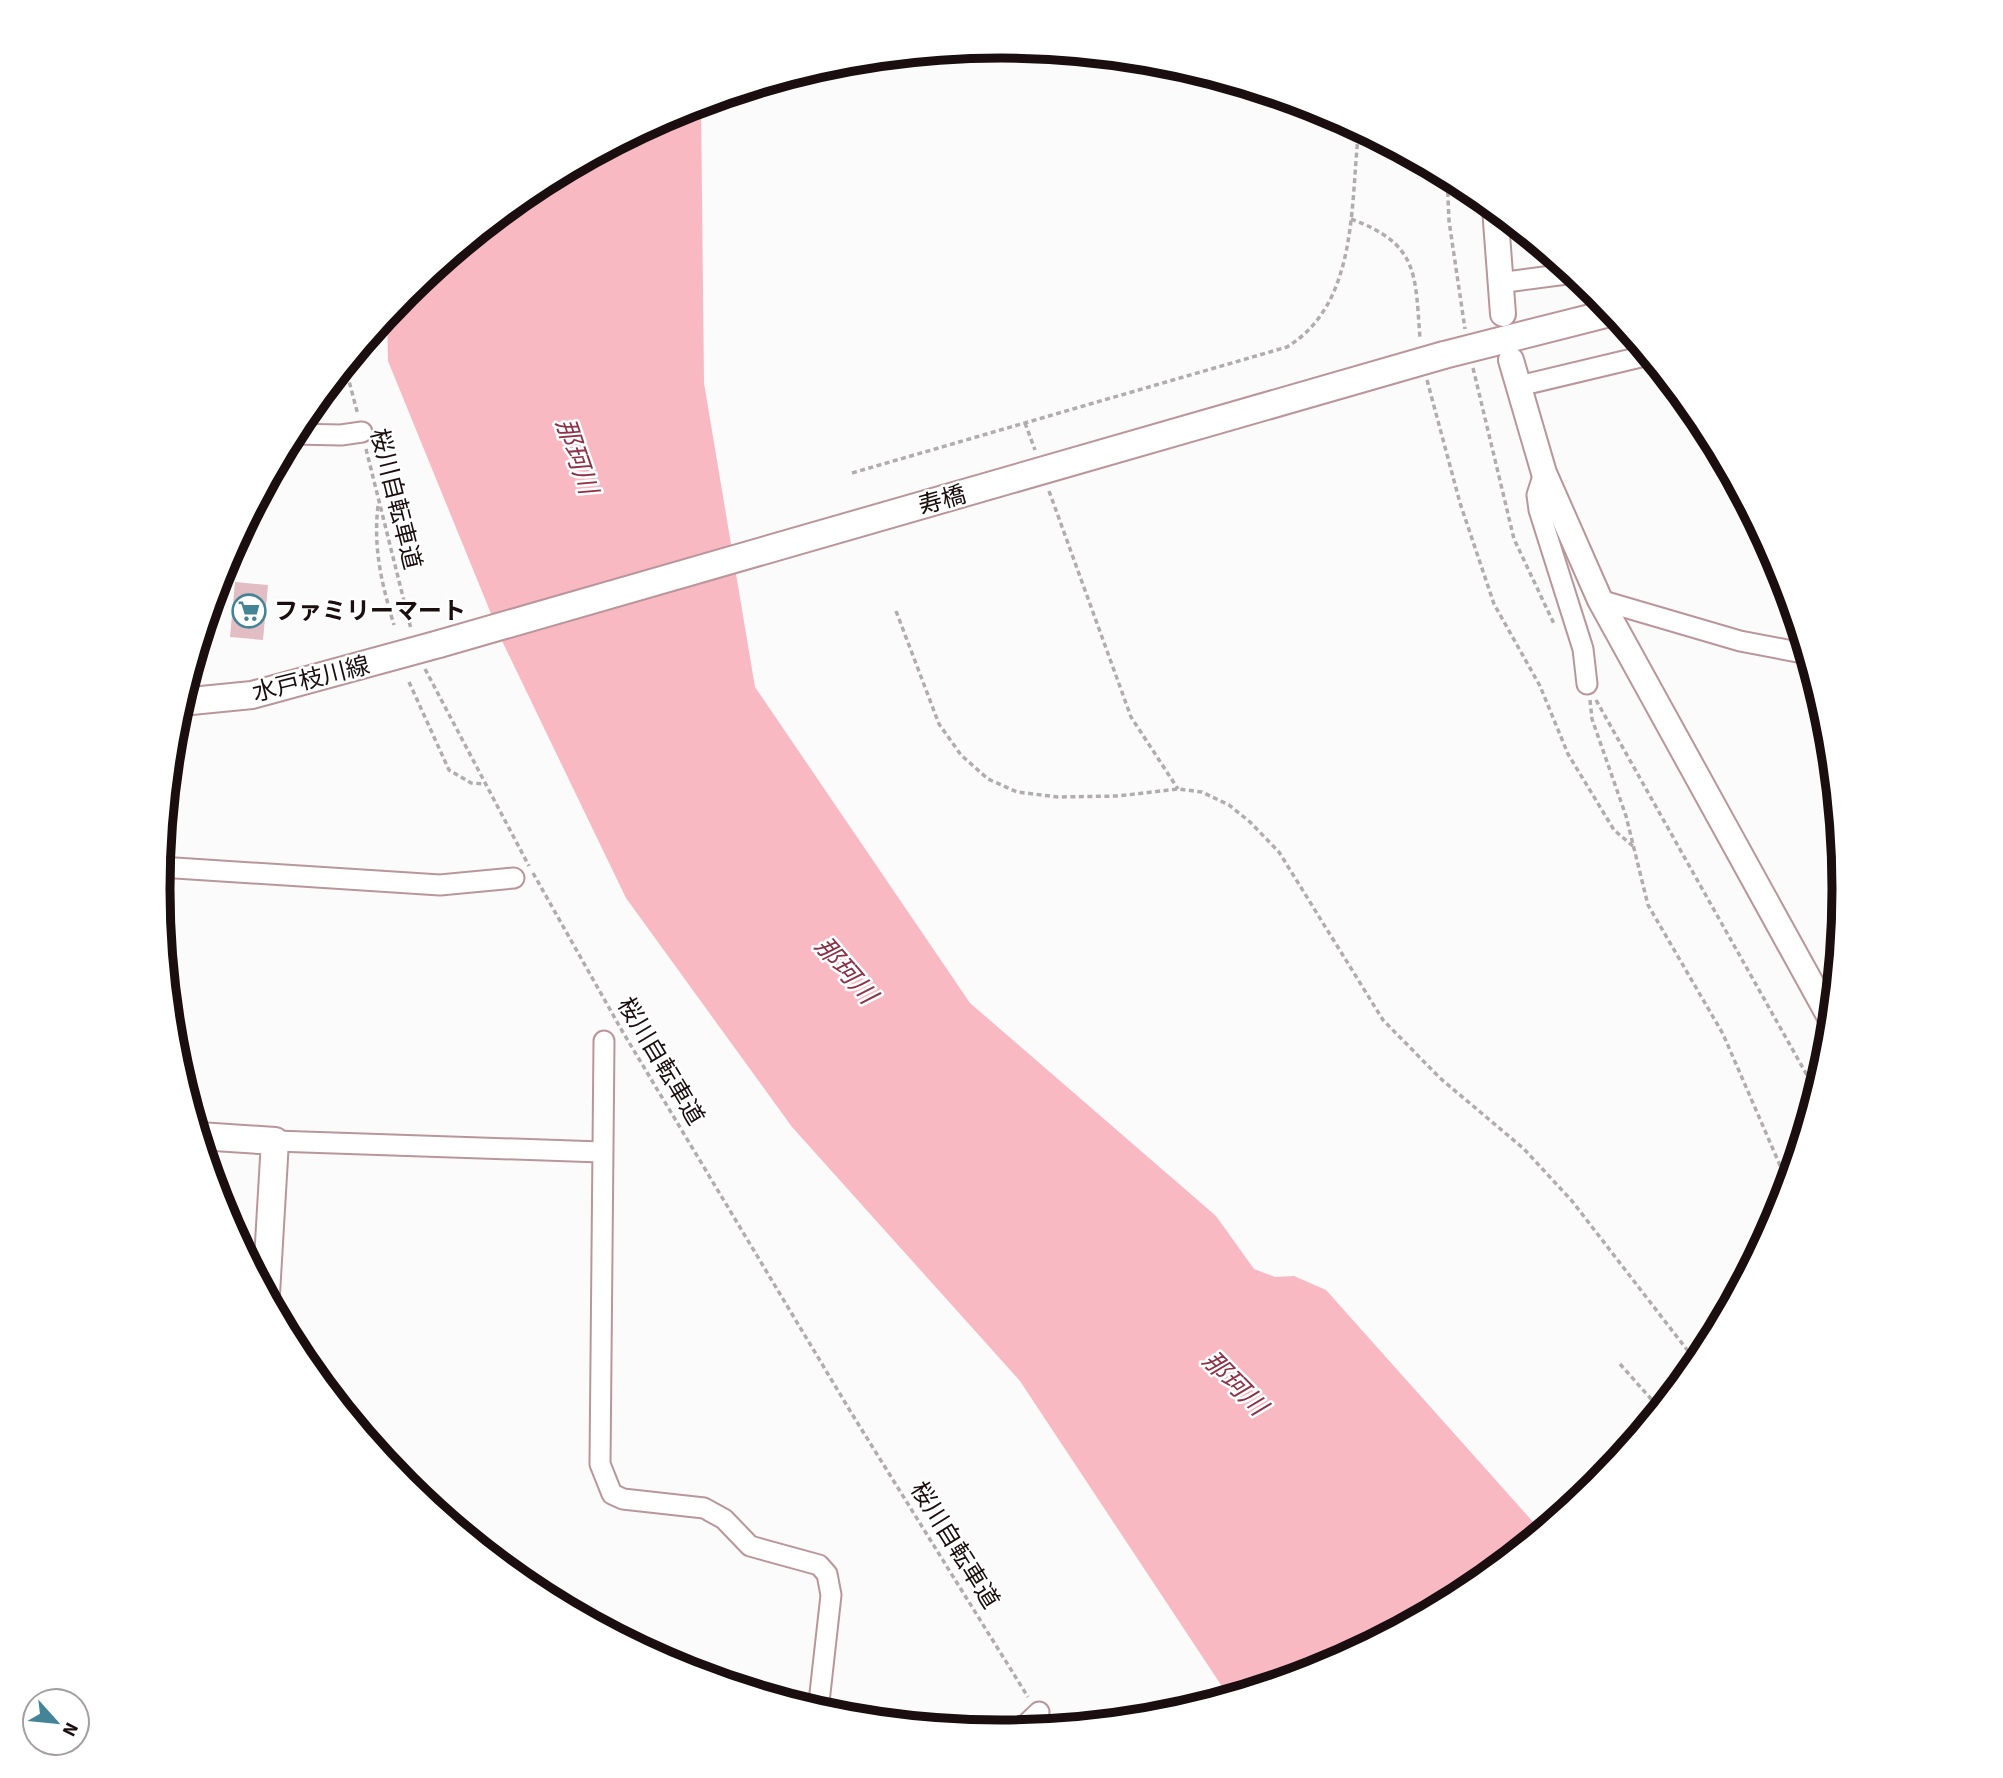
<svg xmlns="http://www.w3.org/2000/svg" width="2003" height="1778" font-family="'Source Sans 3','Noto Sans JP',sans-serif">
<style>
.water{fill:#f8b9c3}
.building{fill:#e2bdc3}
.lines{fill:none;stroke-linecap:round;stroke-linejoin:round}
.minor-casing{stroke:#b9969b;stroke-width:23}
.tertiary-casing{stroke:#b9969b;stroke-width:28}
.secondary-casing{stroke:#b9969b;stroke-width:30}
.path{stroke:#b1adae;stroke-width:3.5;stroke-dasharray:5 3.5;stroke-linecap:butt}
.minor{stroke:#fff;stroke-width:19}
.tertiary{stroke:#fff;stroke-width:24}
.secondary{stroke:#fff;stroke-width:26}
.secondary-bridge-casing{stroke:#b9969b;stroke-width:30;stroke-linecap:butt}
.secondary-bridge{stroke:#fff;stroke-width:26}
.labels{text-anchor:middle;stroke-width:5;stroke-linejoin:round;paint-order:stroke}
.street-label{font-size:24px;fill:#1a0e10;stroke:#fff}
.poi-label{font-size:24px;font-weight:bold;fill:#1a0e10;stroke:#fff;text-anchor:start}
.water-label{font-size:26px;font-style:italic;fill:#8c3249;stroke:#fff}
.rim{fill:none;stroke:#1a0e10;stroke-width:9}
</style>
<rect width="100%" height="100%" fill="#fbfbfb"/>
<path class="water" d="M 701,103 L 704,383 L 755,687 L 970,1003 L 1216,1216 L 1254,1269 L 1275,1277 L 1294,1276 L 1326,1290 L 1542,1532 L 1470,1591 L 1324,1668 L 1229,1697 L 1020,1381 L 792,1127 L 626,898 L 503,643 L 388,361 L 387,314 L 405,292 L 533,187 L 679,110 Z"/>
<path class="building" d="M 235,582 L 268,585 L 263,640 L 230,637 Z"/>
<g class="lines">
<defs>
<g id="minor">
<path d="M 1499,283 L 1574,273"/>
<path d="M 1519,386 L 1649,355"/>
<path d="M 293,434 L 341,435 L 362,432"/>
<path d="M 1544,473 L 1537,495 L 1539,510 L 1583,649 L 1587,684"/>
<path d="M 1600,600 L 1740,641 L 1808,654"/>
<path d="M 160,867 L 440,885 L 514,878"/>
<path d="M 604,1041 L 600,1464 L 612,1494 L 623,1499 L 704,1508 L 724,1519 L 750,1546 L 819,1565 L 827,1574 L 831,1595 L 818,1711"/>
<path d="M 275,1141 L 601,1152"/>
<path d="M 411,1490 L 413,1492"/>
<path d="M 1019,1731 L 1039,1712"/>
</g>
<g id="tertiary">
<path d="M 1495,208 L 1503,314"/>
<path d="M 1511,360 L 1544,473 L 1600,600 L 1832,1021"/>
</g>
<g id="secondary">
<path d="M 1444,355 L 1614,312"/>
<path d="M 181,702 L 252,695 L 439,644"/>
<path d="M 199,1136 L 275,1141 L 266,1294"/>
</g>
</defs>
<use href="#minor" class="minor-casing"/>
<use href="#tertiary" class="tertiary-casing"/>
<use href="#secondary" class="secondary-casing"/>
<g class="path">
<path d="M 1447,175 L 1449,221 L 1465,329"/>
<path d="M 1351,219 C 1419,244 1415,274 1420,338"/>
<path d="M 345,366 L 358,415"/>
<path d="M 1473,368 L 1514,539 L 1555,626"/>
<path d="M 1427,380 L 1460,503 L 1494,604 L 1540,686 L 1568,754 L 1614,830 L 1634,847"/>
<path d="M 1025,423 L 1035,450"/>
<path d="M 366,449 L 411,629"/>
<path d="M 852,473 L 1287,347 C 1359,303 1350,203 1359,128"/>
<path d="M 1049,491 L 1131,717 L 1178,789"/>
<path d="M 378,506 C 373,549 382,585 394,625"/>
<path d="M 896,611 L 939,724 L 961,755 L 988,779 L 1017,792 L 1058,797 L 1118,796 L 1178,789 L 1202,792 L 1229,805 L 1250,822 L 1279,852 L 1383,1020 L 1440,1078 L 1524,1149 L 1572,1201 L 1698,1364"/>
<path d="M 425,669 L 529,866"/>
<path d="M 409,682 L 449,770 L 471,783 L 485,784"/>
<path d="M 1590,700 L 1592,719 L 1626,816 L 1648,905 L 1723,1034 L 1789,1186"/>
<path d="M 1596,700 L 1817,1093"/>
<path d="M 533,873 L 621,1029 L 852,1414 L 1028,1697"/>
<path d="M 1620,1364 L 1660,1409"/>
</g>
<use href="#minor" class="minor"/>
<use href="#tertiary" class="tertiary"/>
<use href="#secondary" class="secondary"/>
<defs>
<path id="secondary-bridge" d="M 439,644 L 1444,355"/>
</defs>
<use href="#secondary-bridge" class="secondary-bridge-casing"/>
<use href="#secondary-bridge" class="secondary-bridge"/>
</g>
<defs>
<symbol id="supermarket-ring" viewBox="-11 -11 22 22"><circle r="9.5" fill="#fff" stroke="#438496" stroke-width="1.5"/><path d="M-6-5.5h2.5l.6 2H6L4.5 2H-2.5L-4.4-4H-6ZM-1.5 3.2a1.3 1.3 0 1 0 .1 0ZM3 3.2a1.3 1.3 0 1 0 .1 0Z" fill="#438496"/></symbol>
</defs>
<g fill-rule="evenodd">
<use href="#supermarket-ring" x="230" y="592" width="38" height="38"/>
</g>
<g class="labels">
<g class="street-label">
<text transform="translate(396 499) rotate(76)" y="8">桜川自転車道</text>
<text transform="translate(942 500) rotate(-16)" y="8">寿橋</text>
<text transform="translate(311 679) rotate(-14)" y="8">水戸枝川線</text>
<text transform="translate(661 1061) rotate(59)" y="8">桜川自転車道</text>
<text transform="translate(955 1545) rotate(58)" y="8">桜川自転車道</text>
</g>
<g class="poi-label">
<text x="274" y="619">ファミリーマート</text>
</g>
<g class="water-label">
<text transform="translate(577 456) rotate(71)" y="9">那珂川</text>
<text transform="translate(846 970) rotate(49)" y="9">那珂川</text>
<text transform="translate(1235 1383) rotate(45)" y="9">那珂川</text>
</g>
</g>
<path d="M0 0H2003V1778H0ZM170 889a831 831 0 1 1 1662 0a831 831 0 1 1-1662 0Z" fill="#fff" fill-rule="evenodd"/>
<path class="rim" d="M170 889a831 831 0 1 1 1662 0a831 831 0 1 1-1662 0Z"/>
<g transform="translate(56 1722) rotate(117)"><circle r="33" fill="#ffffff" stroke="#a39f9f" stroke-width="2"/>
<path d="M0-5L12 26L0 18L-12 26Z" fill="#438496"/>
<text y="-10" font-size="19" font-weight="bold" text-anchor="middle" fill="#1a0e10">N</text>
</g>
</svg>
